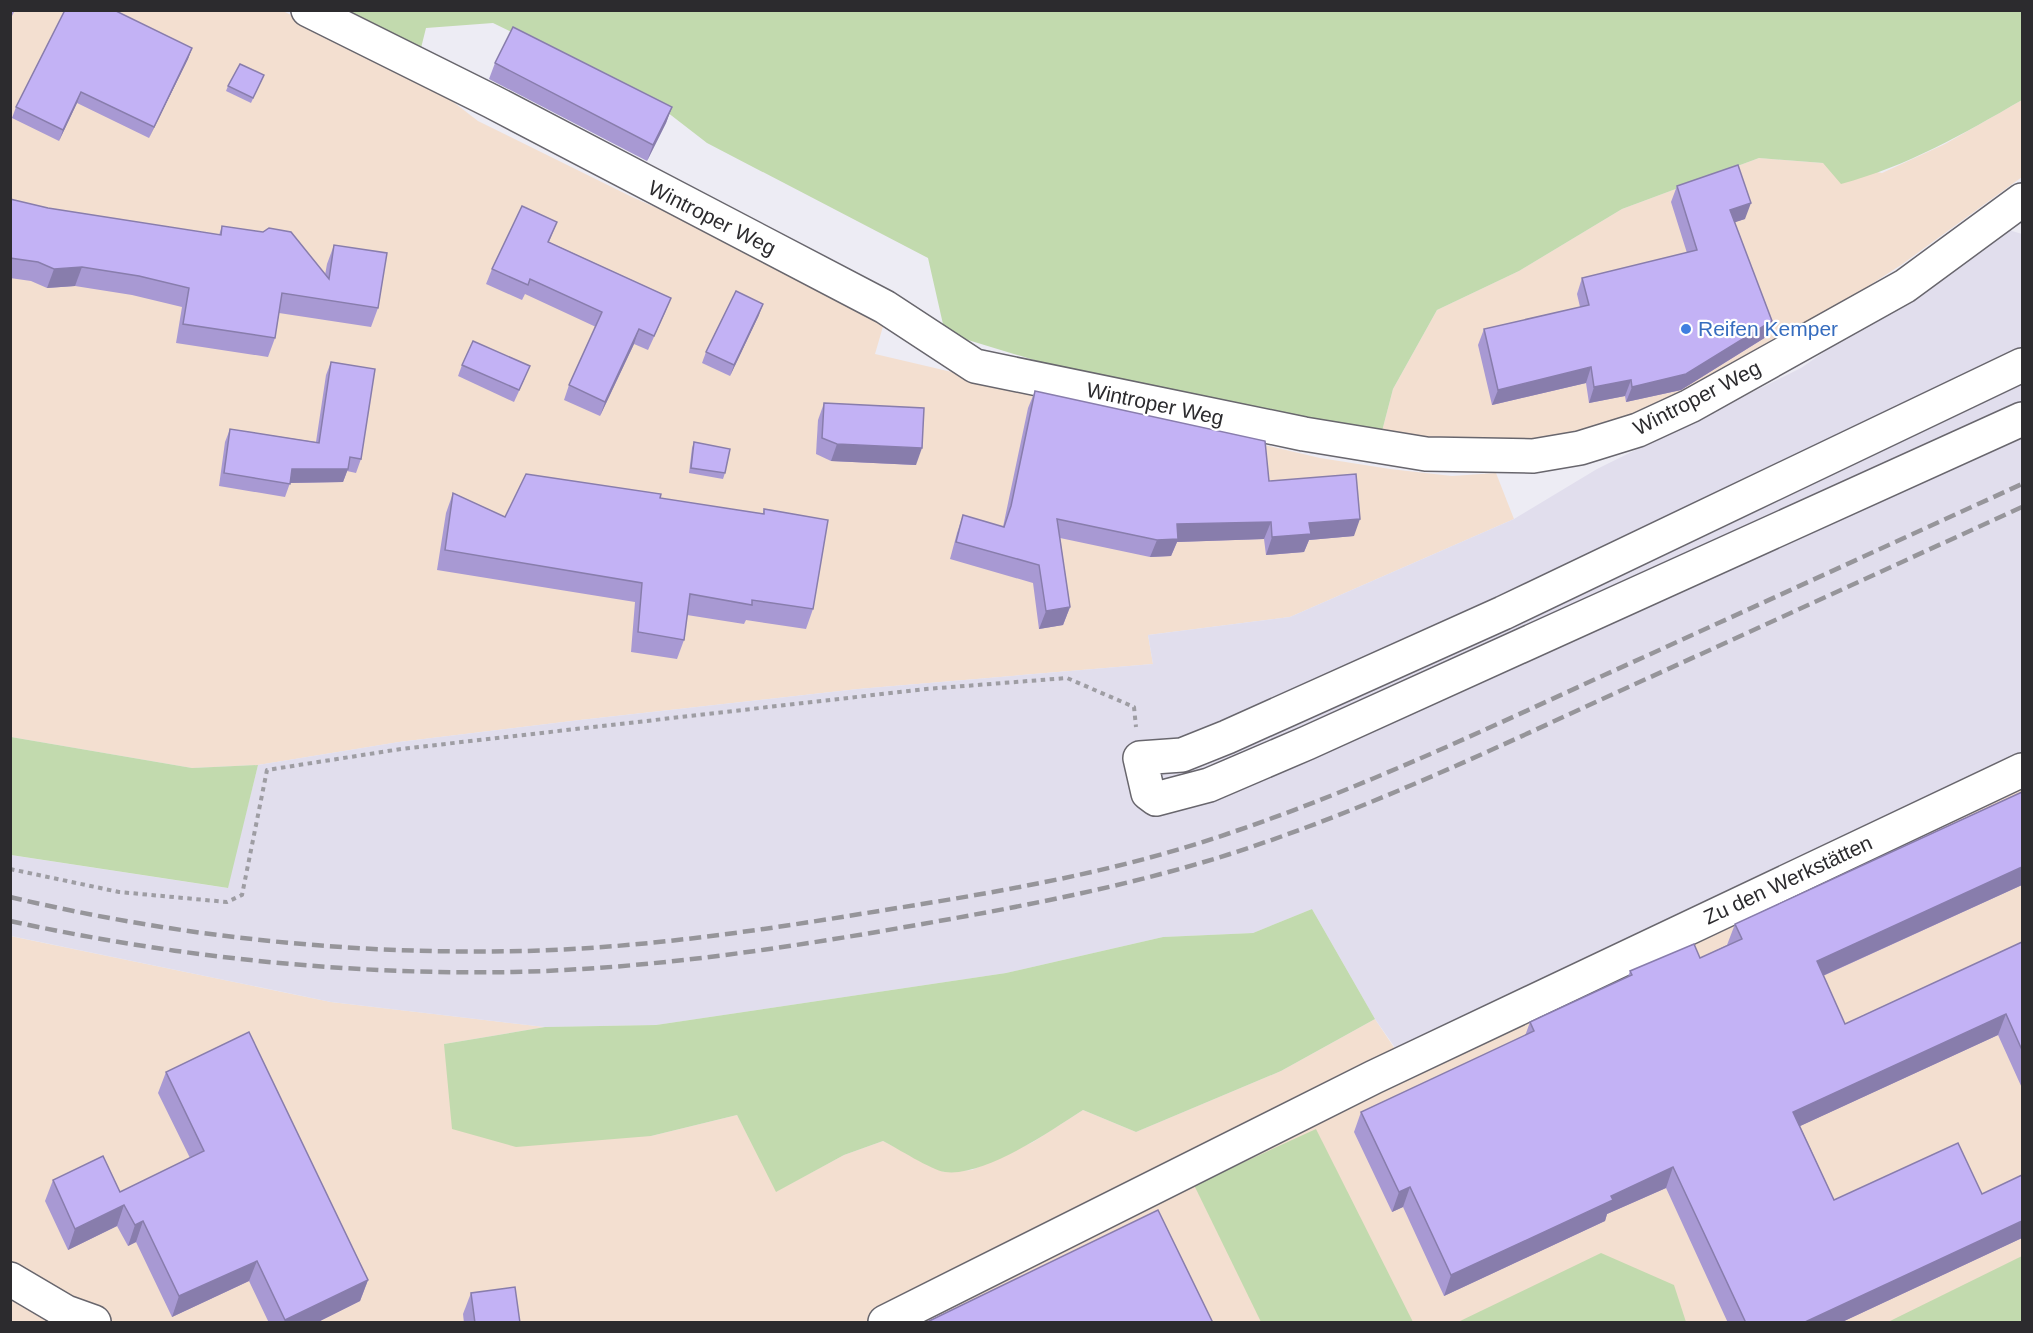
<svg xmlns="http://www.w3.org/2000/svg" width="2033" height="1333" font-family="Arial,sans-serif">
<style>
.industrial{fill:#f3dfd0}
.built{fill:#e1deed}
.green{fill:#c2daae}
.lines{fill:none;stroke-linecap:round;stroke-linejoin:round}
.minor-casing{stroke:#68666d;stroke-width:36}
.path{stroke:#9e9da3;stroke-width:4;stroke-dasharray:4.5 4.5;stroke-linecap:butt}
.minor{stroke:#fff;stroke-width:33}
.rail{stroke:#96959a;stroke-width:4.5;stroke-dasharray:12 6;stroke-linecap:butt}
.wall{fill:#a899d3}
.shaded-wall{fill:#887dac}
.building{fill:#c3b2f5;stroke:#887dac;stroke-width:1.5}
.shop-dot{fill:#3f7fe0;stroke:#fff;stroke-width:2}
.labels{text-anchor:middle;stroke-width:4.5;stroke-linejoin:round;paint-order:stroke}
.street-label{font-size:21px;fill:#2c2b2e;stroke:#fff}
.shop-label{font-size:21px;fill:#366cbe;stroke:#fff;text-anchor:start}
</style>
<rect width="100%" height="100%" fill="#edecf4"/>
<g class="industrial">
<path d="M 10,11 L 283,11 L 430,84 L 478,121 L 632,197 L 759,253 L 884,323 L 875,354 L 1320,458 L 1390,469 L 1452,476 L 1496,473 L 1514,519 L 1290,617 L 1148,635 L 1153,664 L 858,689 L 580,720 L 399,742 L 258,765 L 192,768 L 11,737 Z"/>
<path d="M 2022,100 L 2022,177 L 1901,265 L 1805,327 L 1668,409 L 1590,433 L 1519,444 L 1381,435 L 1393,389 L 1437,310 L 1519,271 L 1622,209 L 1759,158 L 1823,163 L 1882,173 L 1945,144 Z"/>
<path d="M 2022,765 L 2022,1322 L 11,1322 L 10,936 L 331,1002 L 545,1027 L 444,1044 L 651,1136 L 737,1115 L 777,1191 L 844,1155 L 883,1141 L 944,1172 L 972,1170 L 1033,1142 L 1083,1110 L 1136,1132 L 1281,1071 L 1375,1019 L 1395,1049 Z"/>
</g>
<path class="built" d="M 2002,228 L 2022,234 L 2022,765 L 1396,1049 L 1375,1019 L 1312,909 L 1253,933 L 1163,937 L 1006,973 L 656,1025 L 545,1027 L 331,1002 L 11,936 L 10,855 L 227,888 L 258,765 L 399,742 L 580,720 L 858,689 L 1153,664 L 1148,635 L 1290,617 L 1514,519 L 1597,469 L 1801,368 Z"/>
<g class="green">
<path d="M 328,11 L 2022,11 L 2022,100 C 1963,134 1908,166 1841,184 L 1823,163 L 1759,158 L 1622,209 L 1519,271 L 1437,310 L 1393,389 L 1381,435 L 1133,390 L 945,333 L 928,258 L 707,143 L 654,102 L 493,23 L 426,28 L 420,52 Z"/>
<path d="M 11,737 L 192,768 L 258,765 L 228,888 L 11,855 Z"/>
<path d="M 1312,909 L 1375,1019 L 1281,1071 L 1136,1132 L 1083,1110 C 1050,1131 985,1177 945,1172 C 931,1170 897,1148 883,1141 L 844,1155 L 776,1192 L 737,1115 L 651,1136 L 516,1147 L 452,1129 L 444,1044 L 545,1027 L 656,1025 L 1006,973 L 1163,937 L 1253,933 Z"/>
<path d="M 1316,1129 L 1413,1322 L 1261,1322 L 1194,1185 Z"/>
<path d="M 1601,1253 L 1674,1285 L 1686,1322 L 1458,1322 Z"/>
<path d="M 2022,1256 L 2022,1322 L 1888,1322 Z"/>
</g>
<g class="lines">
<defs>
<g id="minor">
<path d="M 308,10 L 491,101 L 885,307 L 975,366 L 1304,434 L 1426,454 L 1533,456 L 1580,448 L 1638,430 L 1690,406 L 1905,286 L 2022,200"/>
<path d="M 2022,365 L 1503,613 L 1227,737 L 1182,755 L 1140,758 L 1148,793 L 1156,799 L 1209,785 L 1307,743 L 2022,419"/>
<path d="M 10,1279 L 66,1312 L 94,1322"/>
<path d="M 885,1322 L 1374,1077 L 2022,770"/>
</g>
</defs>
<use href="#minor" class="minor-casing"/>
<path class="path" d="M 10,869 L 119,892 L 227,902 L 242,895 L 267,770 L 401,749 L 926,689 L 1067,678 L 1134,707 L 1136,727"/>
<use href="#minor" class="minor"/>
<g class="rail">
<path d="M 10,897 C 178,937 351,955 524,951 C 647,948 770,929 891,909 C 1005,891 1120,871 1230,833 C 1357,790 1478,733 1600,677 C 1741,613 1882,548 2022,484"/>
<path d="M 10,921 C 175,957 345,975 513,972 C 647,969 780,949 911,926 C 1019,907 1126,887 1230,854 C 1357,813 1479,756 1600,700 C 1741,636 1882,571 2022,507"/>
</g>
</g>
<g class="wall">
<path d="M 10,10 L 15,10 L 10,20 Z"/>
<path d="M 192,48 L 188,59 L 149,138 L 77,103 L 59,141 L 12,118 L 16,107 Z"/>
<path d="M 495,63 L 672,107 L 666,123 L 647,161 L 489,79 Z"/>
<path d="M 264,75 L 251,103 L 226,91 L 228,86 Z"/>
<path d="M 1677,186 L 1745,219 L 1734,222 L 1766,337 L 1681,390 L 1626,402 L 1625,396 L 1589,403 L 1586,383 L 1492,405 L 1478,345 L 1484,329 L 1580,307 L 1577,294 L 1582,278 L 1687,253 L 1671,202 Z"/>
<path d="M 10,199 L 48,208 L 219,235 L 222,226 L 325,275 L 327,264 L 334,245 L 378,308 L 371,327 L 279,313 L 275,338 L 268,357 L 176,343 L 182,307 L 132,295 L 75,286 L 47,288 L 31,281 L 10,278 Z"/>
<path d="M 557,222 L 549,242 L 671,298 L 665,313 L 648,350 L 634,344 L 600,416 L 564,400 L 569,385 L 596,327 L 525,294 L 522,300 L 486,284 L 492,269 Z"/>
<path d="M 759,315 L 730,376 L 702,363 L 706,352 Z"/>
<path d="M 331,362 L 361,459 L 356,473 L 347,471 L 343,482 L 290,483 L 285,497 L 219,486 L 225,442 L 230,429 L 316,442 L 326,375 Z"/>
<path d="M 462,365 L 525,378 L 514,402 L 458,376 Z"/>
<path d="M 1035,391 L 1269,481 L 1354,536 L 1309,540 L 1304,552 L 1266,555 L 1264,539 L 1177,542 L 1171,556 L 1150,557 L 1060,538 L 1070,607 L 1063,625 L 1039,629 L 1033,583 L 950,559 L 957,533 L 963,515 L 1003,527 L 1028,408 Z"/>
<path d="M 824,403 L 916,465 L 831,461 L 816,454 L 818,420 Z"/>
<path d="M 694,442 L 725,473 L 723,479 L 689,473 L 692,448 Z"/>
<path d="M 453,493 L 505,517 L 660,498 L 763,514 L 764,509 L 813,609 L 806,629 L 746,620 L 744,624 L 687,615 L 684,640 L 677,659 L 631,652 L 635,602 L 437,570 L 446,513 Z"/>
<path d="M 2022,792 L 2022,885 L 1823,976 L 1845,1024 L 2022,942 L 2022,1088 L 1998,1035 L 1800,1126 L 1834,1200 L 1982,1194 L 2022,1238 L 1840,1323 L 1728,1323 L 1666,1188 L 1607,1214 L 1605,1221 L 1444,1296 L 1403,1207 L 1392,1212 L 1354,1132 L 1361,1112 L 1525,1036 L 1530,1022 L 1628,977 L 1630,971 L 1700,958 L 1727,945 L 1735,924 Z"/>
<path d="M 166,1072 L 368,1280 L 360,1301 L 316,1323 L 269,1323 L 249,1281 L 172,1317 L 136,1242 L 128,1246 L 117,1226 L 68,1250 L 45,1201 L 53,1180 L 120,1192 L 190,1158 L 158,1093 Z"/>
<path d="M 471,1293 L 520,1323 L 464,1323 L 463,1314 Z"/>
</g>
<g class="shaded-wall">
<path d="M 192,48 L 188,59 L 149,138 L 154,127 Z"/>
<path d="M 81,92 L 77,103 L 59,141 L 63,130 Z"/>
<path d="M 672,107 L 666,123 L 647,161 L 653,145 Z"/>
<path d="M 1751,203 L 1745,219 L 1724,226 L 1730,210 Z"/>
<path d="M 82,267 L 75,286 L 47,288 L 54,269 Z"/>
<path d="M 763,304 L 759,315 L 730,376 L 734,365 Z"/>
<path d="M 1772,321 L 1766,337 L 1681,390 L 1626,402 L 1632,387 Z"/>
<path d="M 639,329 L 634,344 L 600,416 L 605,402 Z"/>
<path d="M 1591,367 L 1586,383 L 1492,405 L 1498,390 Z"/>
<path d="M 1631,380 L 1625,396 L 1589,403 L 1594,387 Z"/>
<path d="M 837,444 L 922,448 L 916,465 L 831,461 Z"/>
<path d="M 292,469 L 348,469 L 343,482 L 287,483 Z"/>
<path d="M 1360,519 L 1354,536 L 1309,540 L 1304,552 L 1266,555 L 1272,537 L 1309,523 Z"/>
<path d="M 1271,522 L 1264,539 L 1177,542 L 1171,556 L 1150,557 L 1157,540 L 1177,524 Z"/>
<path d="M 1070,607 L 1063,625 L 1039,629 L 1046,611 Z"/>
<path d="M 2022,867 L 2022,885 L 1809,982 L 1817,961 Z"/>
<path d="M 2006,1014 L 1998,1035 L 1785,1133 L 1793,1112 Z"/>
<path d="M 1673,1167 L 1666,1188 L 1607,1214 L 1605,1221 L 1444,1296 L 1451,1275 L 1611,1196 Z"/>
<path d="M 1410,1187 L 1403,1207 L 1392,1212 L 1399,1192 Z"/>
<path d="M 124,1205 L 117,1226 L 68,1250 L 75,1229 Z"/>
<path d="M 143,1221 L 136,1242 L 128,1246 L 135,1225 Z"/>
<path d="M 2022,1221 L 2022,1238 L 1840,1323 L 1803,1323 Z"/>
<path d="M 257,1261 L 249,1281 L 172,1317 L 179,1296 Z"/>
<path d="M 368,1280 L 360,1301 L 316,1323 L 284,1323 L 285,1320 Z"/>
</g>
<g class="building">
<path d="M 65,10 L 114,10 L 192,48 L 154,127 L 81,92 L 63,130 L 16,107 Z"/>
<path d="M 513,27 L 672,107 L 653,145 L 495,63 Z"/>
<path d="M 240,64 L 264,75 L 253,98 L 228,86 Z"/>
<path d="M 1738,165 L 1751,203 L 1730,210 L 1772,321 L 1686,374 L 1632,387 L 1631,380 L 1594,387 L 1591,367 L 1498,390 L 1484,329 L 1589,305 L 1582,278 L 1697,250 L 1677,186 Z"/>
<path d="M 10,199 L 48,208 L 221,235 L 222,226 L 263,232 L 269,228 L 291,232 L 329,279 L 334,245 L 387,253 L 378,308 L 282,293 L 275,338 L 183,324 L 189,288 L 139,276 L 82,267 L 54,269 L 38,262 L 10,258 Z"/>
<path d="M 522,206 L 557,222 L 548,242 L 671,298 L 654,336 L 639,329 L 605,402 L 569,385 L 602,312 L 530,279 L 528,285 L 492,269 Z"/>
<path d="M 736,291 L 763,304 L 734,365 L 706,352 Z"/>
<path d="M 473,341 L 530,366 L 519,390 L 462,365 Z"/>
<path d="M 331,362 L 375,369 L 361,459 L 350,457 L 348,469 L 292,469 L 290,484 L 224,473 L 230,429 L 319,443 Z"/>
<path d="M 1035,391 L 1265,441 L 1269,481 L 1356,474 L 1360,519 L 1309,523 L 1311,534 L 1272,537 L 1271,522 L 1177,524 L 1178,539 L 1157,540 L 1057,519 L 1070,607 L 1046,611 L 1039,565 L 956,542 L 963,515 L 1004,527 L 1011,506 Z"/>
<path d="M 824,403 L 924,408 L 922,448 L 837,444 L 822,438 Z"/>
<path d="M 694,442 L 730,449 L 725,473 L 691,468 Z"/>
<path d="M 526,474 L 661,494 L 660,498 L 764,514 L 764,509 L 828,520 L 813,609 L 752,600 L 752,605 L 690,594 L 684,640 L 638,632 L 642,583 L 445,550 L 453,493 L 505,517 Z"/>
<path d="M 2022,792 L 2022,867 L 1817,961 L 1845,1024 L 2022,942 L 2022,1050 L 2006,1014 L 1793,1112 L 1834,1200 L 1958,1143 L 1982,1194 L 2022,1175 L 2022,1221 L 1803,1323 L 1746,1323 L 1673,1167 L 1611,1196 L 1613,1200 L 1451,1275 L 1410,1187 L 1399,1192 L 1361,1112 L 1534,1031 L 1530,1022 L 1632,975 L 1630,971 L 1694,944 L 1700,958 L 1742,939 L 1735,924 Z"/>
<path d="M 249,1032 L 368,1280 L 285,1320 L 257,1261 L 179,1296 L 143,1221 L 135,1225 L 124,1205 L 75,1229 L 53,1180 L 103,1156 L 120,1192 L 204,1151 L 166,1072 Z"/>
<path d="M 1158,1210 L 1213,1323 L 925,1323 Z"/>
<path d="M 515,1287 L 520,1323 L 475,1323 L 471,1293 Z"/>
</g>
<circle class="shop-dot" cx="1686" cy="329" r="6"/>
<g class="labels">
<g class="street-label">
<text transform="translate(712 218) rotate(27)" y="7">Wintroper Weg</text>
<text transform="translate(1697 398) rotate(-27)" y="7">Wintroper Weg</text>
<text transform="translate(1155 404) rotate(12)" y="7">Wintroper Weg</text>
<text transform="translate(1788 880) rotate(-25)" y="7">Zu den Werkstätten</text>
</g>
<g class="shop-label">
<text x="1698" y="336">Reifen Kemper</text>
</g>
</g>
<rect width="2033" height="1333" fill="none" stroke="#2c2b2e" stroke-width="24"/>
</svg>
